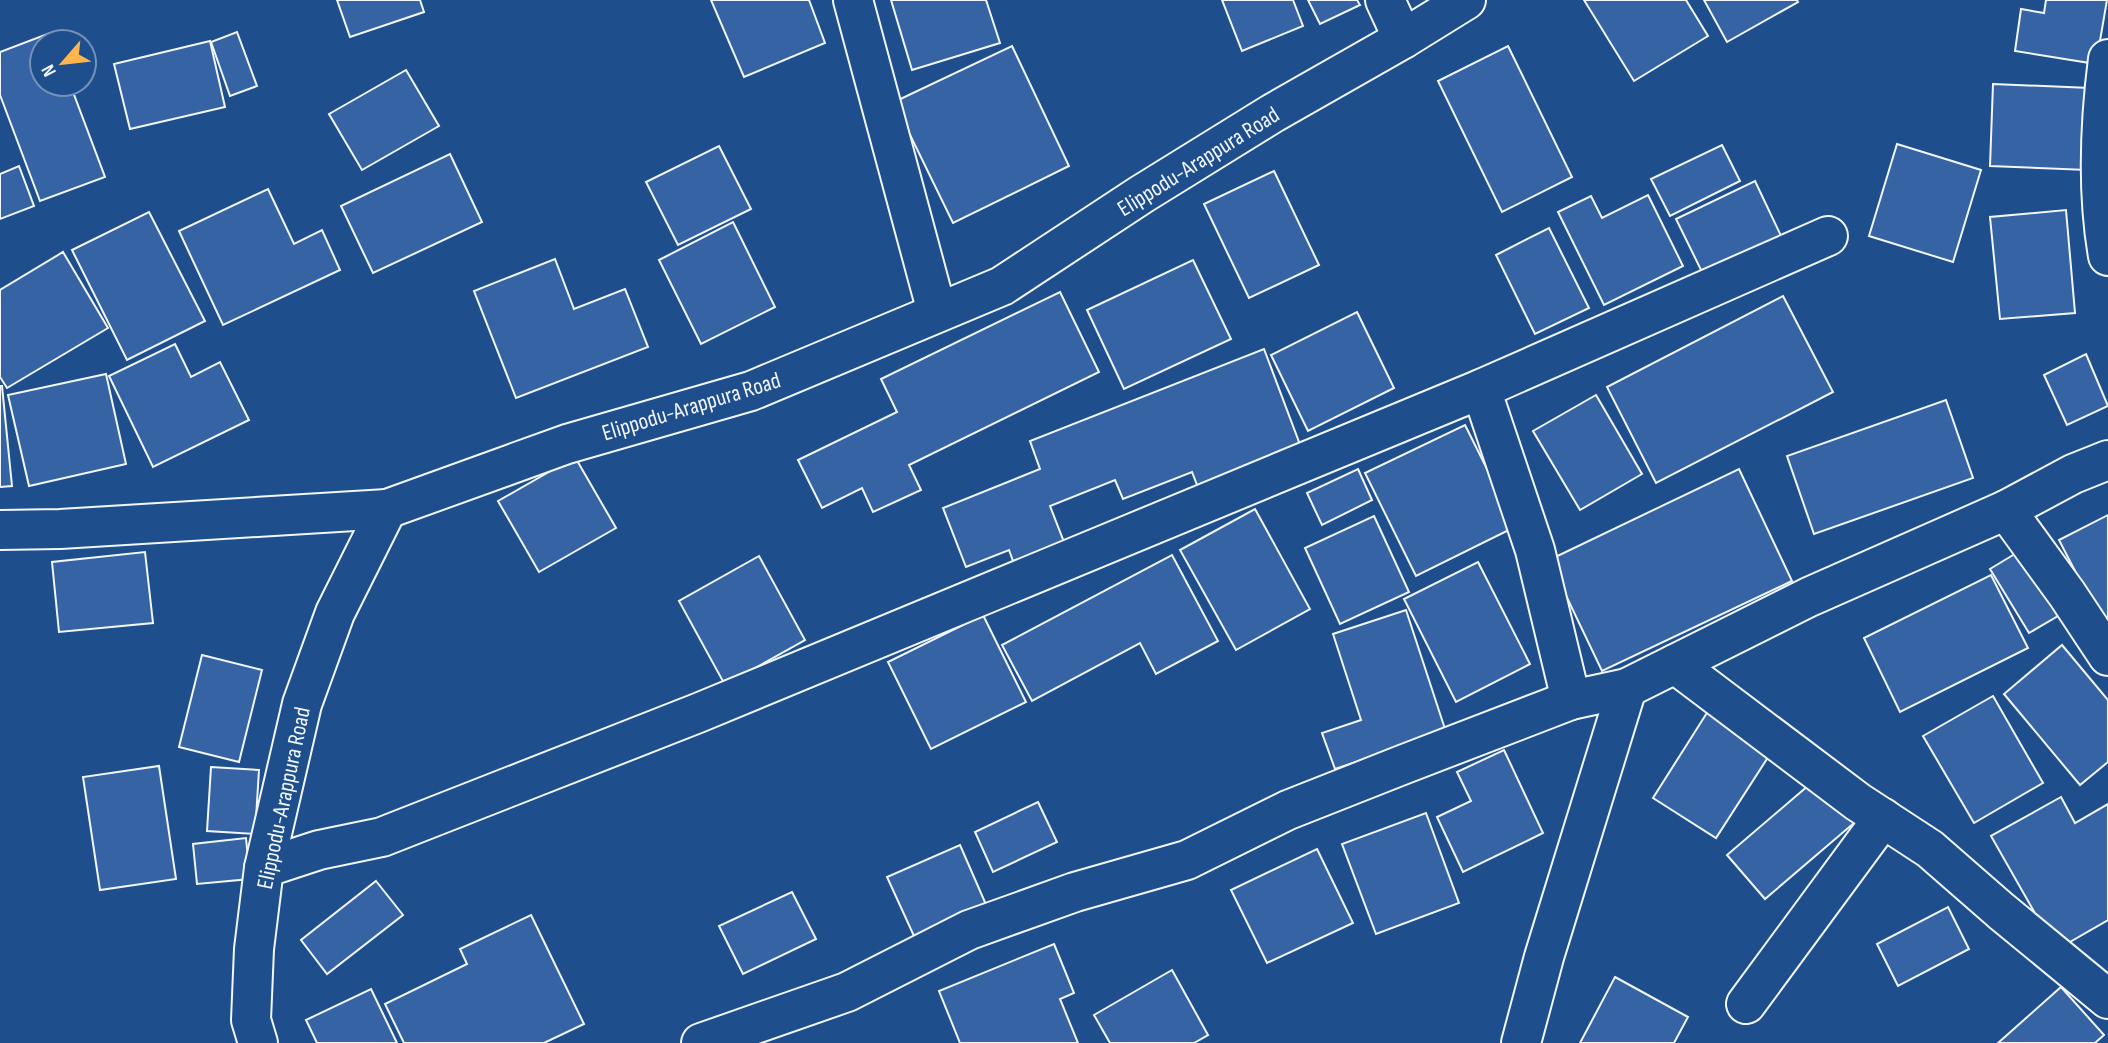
<svg xmlns="http://www.w3.org/2000/svg" width="2108" height="1043" font-family="'Sofia Sans Condensed',sans-serif">
<style>
.building{fill:#3563a3;stroke:#f2f6ff;stroke-width:2}
.lines{fill:none;stroke-linecap:round;stroke-linejoin:round}
.minor-casing{stroke:#f2f6ff;stroke-width:42}
.minor{stroke:#1f4e8c;stroke-width:38}
.labels{text-anchor:middle;stroke-width:5;stroke-linejoin:round;paint-order:stroke}
.street-label{font-size:23px;fill:#f2f6ff;stroke:#1f4e8c}
</style>
<rect width="100%" height="100%" fill="#1f4e8c"/>
<g class="building">
<path d="M 337,0 L 420,0 L 424,12 L 350,37 Z"/>
<path d="M 711,0 L 809,0 L 825,43 L 744,77 Z"/>
<path d="M 891,0 L 986,0 L 1000,43 L 912,70 Z"/>
<path d="M 1222,0 L 1293,0 L 1303,26 L 1242,51 Z"/>
<path d="M 1308,0 L 1357,0 L 1360,5 L 1320,24 Z"/>
<path d="M 1584,0 L 1686,0 L 1708,36 L 1634,81 Z"/>
<path d="M 1704,0 L 1797,0 L 1798,2 L 1727,42 Z"/>
<path d="M 2046,0 L 2107,0 L 2096,64 L 2015,51 L 2021,9 L 2044,13 Z"/>
<path d="M 237,32 L 257,86 L 230,96 L 211,42 Z"/>
<path d="M 50,33 L 54,42 L 42,42 L 42,84 L 70,84 L 105,177 L 40,201 L 0,95 L 0,52 Z"/>
<path d="M 210,41 L 225,107 L 130,129 L 114,64 Z"/>
<path d="M 1012,46 L 1069,166 L 953,223 L 894,102 Z"/>
<path d="M 1508,46 L 1572,177 L 1502,212 L 1438,81 Z"/>
<path d="M 406,70 L 439,126 L 362,170 L 329,114 Z"/>
<path d="M 1993,84 L 2090,88 L 2087,170 L 1990,166 Z"/>
<path d="M 1897,144 L 1981,170 L 1953,262 L 1869,236 Z"/>
<path d="M 1722,145 L 1740,181 L 1670,216 L 1651,179 Z"/>
<path d="M 719,146 L 751,209 L 678,245 L 646,182 Z"/>
<path d="M 450,154 L 482,222 L 373,273 L 341,206 Z"/>
<path d="M 19,166 L 34,206 L 0,219 L 0,174 Z"/>
<path d="M 1274,171 L 1319,265 L 1249,298 L 1204,204 Z"/>
<path d="M 1755,181 L 1782,238 L 1704,276 L 1676,219 Z"/>
<path d="M 268,189 L 294,244 L 322,230 L 340,270 L 223,325 L 179,231 Z"/>
<path d="M 1648,195 L 1683,266 L 1604,305 L 1558,212 L 1591,196 L 1602,218 Z"/>
<path d="M 2066,210 L 2075,313 L 2000,319 L 1990,217 Z"/>
<path d="M 149,212 L 205,321 L 127,360 L 72,250 Z"/>
<path d="M 733,222 L 775,307 L 701,344 L 659,260 Z"/>
<path d="M 1549,228 L 1589,308 L 1535,334 L 1496,255 Z"/>
<path d="M 63,252 L 108,328 L 7,388 L 0,377 L 0,290 Z"/>
<path d="M 555,259 L 574,309 L 625,289 L 648,347 L 516,398 L 474,291 Z"/>
<path d="M 1193,260 L 1231,339 L 1124,389 L 1087,310 Z"/>
<path d="M 1060,292 L 1099,372 L 909,465 L 921,490 L 873,512 L 862,488 L 822,508 L 798,460 L 897,412 L 881,379 Z"/>
<path d="M 1783,296 L 1833,392 L 1656,483 L 1607,387 Z"/>
<path d="M 1357,312 L 1394,388 L 1308,431 L 1271,355 Z"/>
<path d="M 175,344 L 191,377 L 220,362 L 249,420 L 153,467 L 109,376 Z"/>
<path d="M 1264,349 L 1302,450 L 1199,490 L 1192,472 L 1123,499 L 1115,480 L 1050,506 L 1069,555 L 1018,575 L 1009,550 L 966,567 L 943,508 L 1040,469 L 1030,441 Z"/>
<path d="M 2086,354 L 2108,406 L 2067,425 L 2044,375 Z"/>
<path d="M 106,374 L 126,464 L 29,486 L 8,395 Z"/>
<path d="M 0,386 L 2,386 L 12,486 L 0,487 Z"/>
<path d="M 1596,395 L 1642,474 L 1580,510 L 1533,431 Z"/>
<path d="M 1946,400 L 1973,478 L 1814,534 L 1787,456 Z"/>
<path d="M 1465,425 L 1489,473 L 1497,469 L 1523,523 L 1416,576 L 1365,473 Z"/>
<path d="M 575,457 L 616,528 L 539,572 L 498,501 Z"/>
<path d="M 1358,469 L 1372,500 L 1322,525 L 1307,493 Z"/>
<path d="M 1739,469 L 1792,581 L 1602,671 L 1549,560 Z"/>
<path d="M 1255,509 L 1310,609 L 1236,650 L 1180,550 Z"/>
<path d="M 2108,515 L 2108,635 L 2059,540 Z"/>
<path d="M 1374,516 L 1409,592 L 1340,624 L 1305,548 Z"/>
<path d="M 145,552 L 153,623 L 59,632 L 52,562 Z"/>
<path d="M 2018,552 L 2058,616 L 2029,633 L 1990,569 Z"/>
<path d="M 1172,555 L 1218,641 L 1156,674 L 1140,643 L 1032,701 L 1002,645 Z"/>
<path d="M 759,556 L 805,640 L 725,685 L 679,601 Z"/>
<path d="M 1478,562 L 1530,664 L 1456,702 L 1404,599 Z"/>
<path d="M 1991,575 L 2028,648 L 1900,712 L 1864,638 Z"/>
<path d="M 1406,610 L 1446,732 L 1335,769 L 1322,733 L 1361,720 L 1333,634 Z"/>
<path d="M 983,615 L 1026,702 L 931,749 L 888,662 Z"/>
<path d="M 2062,645 L 2108,700 L 2108,762 L 2080,785 L 2004,694 Z"/>
<path d="M 202,655 L 262,670 L 239,762 L 179,747 Z"/>
<path d="M 1993,696 L 2043,783 L 1974,823 L 1923,736 Z"/>
<path d="M 1710,708 L 1774,748 L 1716,838 L 1653,798 Z"/>
<path d="M 1504,750 L 1543,833 L 1463,872 L 1437,817 L 1471,801 L 1457,772 Z"/>
<path d="M 159,766 L 176,879 L 100,890 L 83,777 Z"/>
<path d="M 211,767 L 259,770 L 255,834 L 207,831 Z"/>
<path d="M 1816,779 L 1854,823 L 1765,899 L 1727,855 Z"/>
<path d="M 2061,797 L 2075,823 L 2108,804 L 2108,920 L 2056,950 L 1991,836 Z"/>
<path d="M 1038,802 L 1057,842 L 993,872 L 975,832 Z"/>
<path d="M 1426,813 L 1459,903 L 1376,934 L 1342,844 Z"/>
<path d="M 246,838 L 250,879 L 197,884 L 193,844 Z"/>
<path d="M 960,845 L 991,916 L 919,947 L 887,877 Z"/>
<path d="M 1317,849 L 1353,923 L 1267,963 L 1231,890 Z"/>
<path d="M 376,881 L 403,915 L 327,974 L 301,940 Z"/>
<path d="M 792,892 L 816,939 L 743,974 L 719,926 Z"/>
<path d="M 1948,907 L 1969,949 L 1898,986 L 1877,944 Z"/>
<path d="M 531,915 L 584,1024 L 544,1043 L 404,1043 L 385,1004 L 467,964 L 460,949 Z"/>
<path d="M 1054,944 L 1074,993 L 1060,999 L 1078,1043 L 960,1043 L 939,991 Z"/>
<path d="M 1172,970 L 1208,1035 L 1194,1043 L 1110,1043 L 1094,1015 Z"/>
<path d="M 1615,977 L 1688,1017 L 1674,1043 L 1580,1043 Z"/>
<path d="M 2061,987 L 2104,1035 L 2095,1043 L 1998,1043 Z"/>
<path d="M 371,989 L 397,1043 L 317,1043 L 306,1020 Z"/>
</g>
<g class="lines">
<defs>
<g id="minor">
<path d="M 853,0 L 937,312"/>
<path d="M 1385,0 L 1403,39"/>
<path d="M 2108,59 C 2100,122 2097,193 2108,256"/>
<path d="M 1481,389 L 1535,550 L 1571,700"/>
<path d="M 2006,510 L 2067,594 L 2108,656"/>
<path d="M 0,530 L 60,529 L 387,509"/>
<path d="M 1675,664 L 1858,802 L 1930,849 L 2001,911 L 2108,999"/>
<path d="M 264,868 L 319,850 L 382,837 L 698,713 L 1481,389 L 1828,236"/>
<path d="M 1746,1004 L 1883,818"/>
<path d="M 258,1043 L 251,1020 L 254,949 L 264,868 L 302,704 L 335,613 L 387,509 L 567,444 L 751,391 L 1002,286 L 1142,194 L 1273,113 L 1403,39 L 1466,0"/>
<path d="M 701,1043 L 847,992 L 969,930 L 1075,892 L 1187,860 L 1288,810 L 1402,765 L 1571,700 L 1627,688 L 1809,597 L 2006,510 L 2073,474 L 2108,460"/>
<path d="M 1521,1043 L 1544,957 L 1627,688"/>
</g>
</defs>
<use href="#minor" class="minor-casing"/>
<use href="#minor" class="minor"/>
</g>
<g class="labels">
<g class="street-label">
<text transform="translate(1198 161) rotate(-32)" y="8">Elippodu-Arappura Road</text>
<text transform="translate(691 406) rotate(-17)" y="8">Elippodu-Arappura Road</text>
<text transform="translate(283 798) rotate(-78)" y="8">Elippodu-Arappura Road</text>
</g>
</g>
<g transform="translate(63 63) rotate(242)"><circle r="33" fill="#1f4e8c" stroke="#7391ba" stroke-width="2"/>
<path d="M0-5L12 26L0 18L-12 26Z" fill="#ffb74d"/>
<text y="-10" font-size="19" font-weight="bold" text-anchor="middle" fill="#f2f6ff">N</text>
</g>
</svg>
